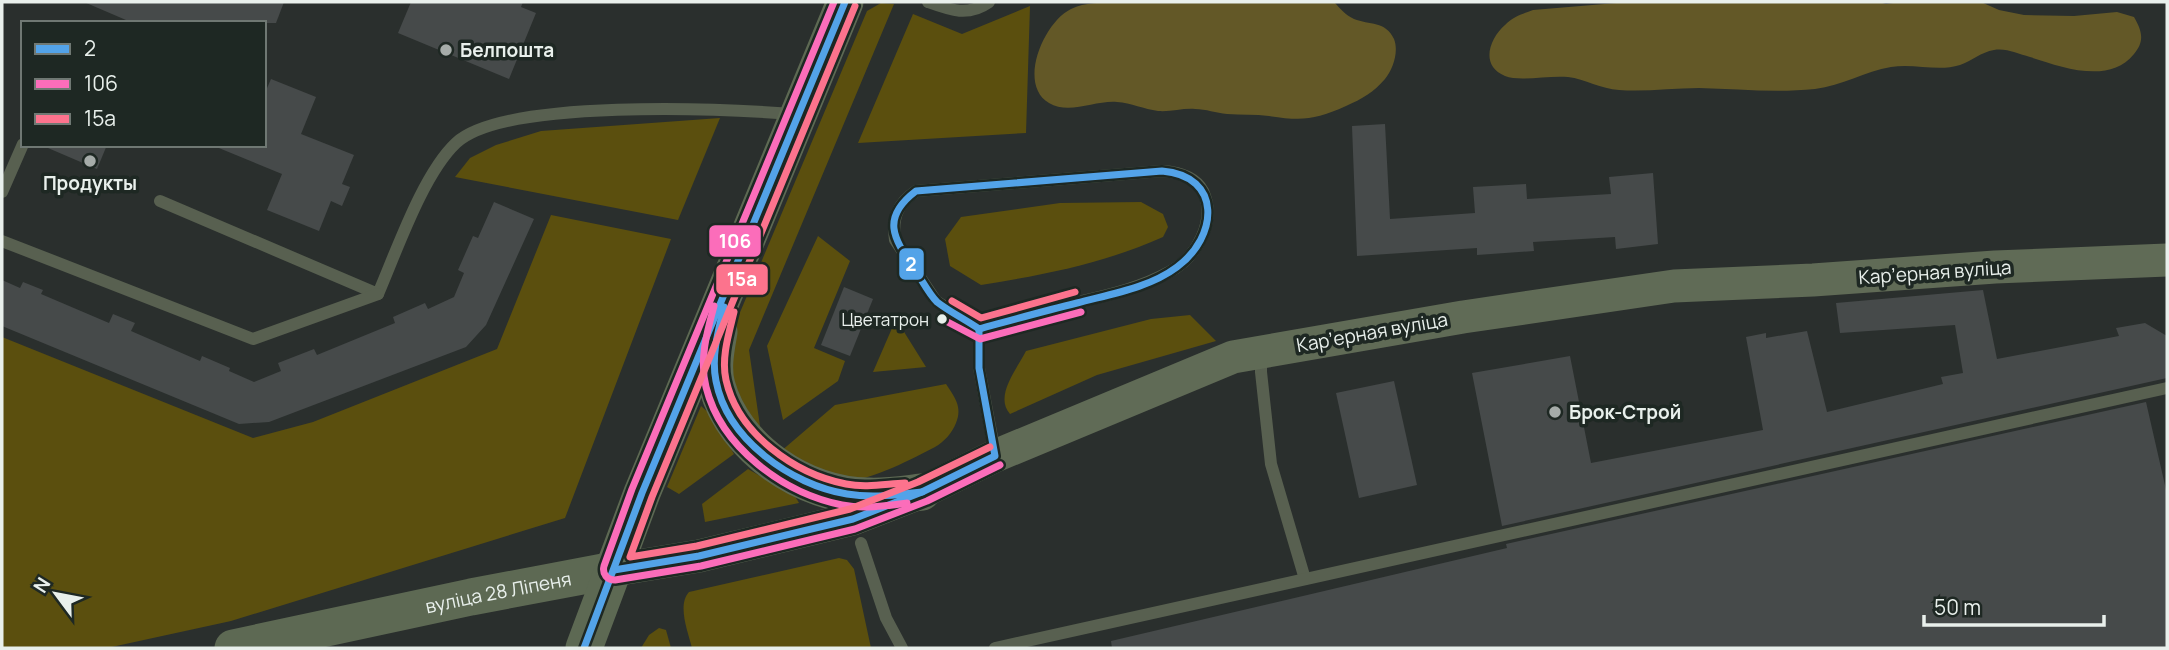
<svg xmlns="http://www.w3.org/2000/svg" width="2169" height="650" font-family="Manrope,sans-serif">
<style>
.green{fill:#5b4f0e}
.forest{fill:#635827}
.building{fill:#464a4a}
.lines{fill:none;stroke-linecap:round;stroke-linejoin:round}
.lane{stroke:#586050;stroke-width:12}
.secondary{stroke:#606b56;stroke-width:33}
.primary{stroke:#5d6953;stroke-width:37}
.bus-1-casing{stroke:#1e2823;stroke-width:12}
.bus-2-casing{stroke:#1e2823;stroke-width:12}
.bus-3-casing{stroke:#1e2823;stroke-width:12}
.bus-1{stroke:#53a3e8;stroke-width:7}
.bus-2{stroke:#fb6dba;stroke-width:7}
.bus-3{stroke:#fc738d;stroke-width:7}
.poi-dot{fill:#a6aca9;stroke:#1e2823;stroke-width:2.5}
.bus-dot{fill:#e9f0ec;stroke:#1e2823;stroke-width:2.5}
.labels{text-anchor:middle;stroke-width:7;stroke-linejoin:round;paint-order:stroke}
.bus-label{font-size:17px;fill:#e9f0ec;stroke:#1e2823;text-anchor:end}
.poi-label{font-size:19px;font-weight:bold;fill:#e9f0ec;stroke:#1e2823;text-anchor:start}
.street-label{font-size:19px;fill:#e9f0ec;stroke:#1e2823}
.line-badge{stroke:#1e2823;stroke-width:2.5}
.badge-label{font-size:19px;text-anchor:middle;font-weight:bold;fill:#fff}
</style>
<rect width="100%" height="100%" fill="#2a2f2d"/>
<g class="green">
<path d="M 881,3 L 894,4 L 749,350 L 761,433 L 731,401 L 733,329 L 867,11 Z"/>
<path d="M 1030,6 L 1026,133 L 858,143 L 913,14 L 962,34 Z"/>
<path d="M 720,118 L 678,220 L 455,177 L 470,158 L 496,145 L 541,131 Z"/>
<path d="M 1141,202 L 1163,214 L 1168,227 L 1163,237 C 1105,263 1044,275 981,285 L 950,266 L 945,239 L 961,217 L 1060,203 Z"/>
<path d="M 551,215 L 671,239 L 565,518 L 231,621 L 107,648 L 2,648 L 2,337 L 253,438 L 313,422 L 497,349 Z"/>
<path d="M 818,236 L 850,261 L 814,348 L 845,361 L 838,381 L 783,420 L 767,346 Z"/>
<path d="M 1190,315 L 1216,341 L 1097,375 L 1010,414 C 994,396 1017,369 1026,351 L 1151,319 Z"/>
<path d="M 896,319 L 926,367 L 873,372 Z"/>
<path d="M 946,384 C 954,396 963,407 956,423 C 952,433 944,442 935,447 C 914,458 861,486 839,480 C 821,476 798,461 780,452 L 835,405 Z"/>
<path d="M 701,406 L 710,414 L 734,454 L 679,494 L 667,487 Z"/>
<path d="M 748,469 L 795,496 L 799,503 L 705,522 L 702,504 Z"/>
<path d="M 839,558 L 847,560 L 854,569 L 871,648 L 692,648 C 688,632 677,605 689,592 Z"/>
<path d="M 659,628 L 666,630 L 671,648 L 641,648 L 649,635 Z"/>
</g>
<g class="forest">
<path d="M 1118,2 L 1334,2 C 1340,8 1345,15 1354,19 C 1369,25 1386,21 1394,39 C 1399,52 1393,69 1385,79 C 1374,92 1362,99 1346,106 C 1315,120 1302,121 1269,116 C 1255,114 1241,115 1227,114 C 1216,113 1206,109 1195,109 C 1183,108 1171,112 1158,111 C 1144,109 1131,103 1117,102 C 1096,100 1069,115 1049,103 C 1017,84 1044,22 1071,9 C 1085,2 1102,3 1118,2 Z"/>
<path d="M 1628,2 L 1879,2 L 1886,4 L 1900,2 L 1981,2 L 1999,10 L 2024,15 L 2074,16 L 2117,12 L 2134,17 C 2142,31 2145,41 2134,54 C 2109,85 2062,67 2030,57 C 2018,54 2007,48 1994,50 C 1981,52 1972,61 1960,65 C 1938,72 1914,63 1891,67 C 1865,71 1842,86 1815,89 C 1777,93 1737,89 1699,88 C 1672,88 1645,92 1619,90 C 1601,89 1585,79 1568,77 C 1549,75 1520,82 1505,76 C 1480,66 1489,39 1505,25 C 1513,17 1522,14 1533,10 Z"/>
</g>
<g class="building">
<path d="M 84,2 L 284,2 L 276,23 L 133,23 Z"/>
<path d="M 411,2 L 523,2 L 521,7 L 536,13 L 509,79 L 398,33 Z"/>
<path d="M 271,79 L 316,97 L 301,134 L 354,155 L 342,184 L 350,187 L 342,206 L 331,201 L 319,231 L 267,210 L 282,174 L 214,146 L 264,145 L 264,95 Z"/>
<path d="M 1385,124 L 1390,219 L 1475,213 L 1473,187 L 1526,184 L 1527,199 L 1611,194 L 1609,177 L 1653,173 L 1658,244 L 1616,249 L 1615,237 L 1533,242 L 1534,251 L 1477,255 L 1477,248 L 1357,256 L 1352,126 Z"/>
<path d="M 41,145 L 107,145 L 97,169 Z"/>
<path d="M 494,202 L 534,219 L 486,325 L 466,347 L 269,422 L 239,424 L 2,326 L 2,280 L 20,288 L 23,282 L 43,290 L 41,294 L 109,323 L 113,314 L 135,323 L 131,331 L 200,361 L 202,356 L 230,368 L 229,371 L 254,382 L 281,371 L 278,363 L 314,349 L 317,355 L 395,323 L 393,317 L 425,303 L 428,309 L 454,297 L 464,273 L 458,270 L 473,236 L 478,238 Z"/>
<path d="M 844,287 L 873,299 L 850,356 L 821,345 Z"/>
<path d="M 1983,290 L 1997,359 L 2119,336 L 2116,328 L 2145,323 L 2167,336 L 2167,378 L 1502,526 L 1472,373 L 1570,356 L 1591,463 L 1763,430 L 1746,337 L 1766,333 L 1766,338 L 1807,331 L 1827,412 L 1943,384 L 1941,377 L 1963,373 L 1955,325 L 1840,333 L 1836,303 Z"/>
<path d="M 1394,381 L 1417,485 L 1359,498 L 1336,393 Z"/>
<path d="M 2146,402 L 2167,494 L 2167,648 L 1112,648 L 1111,641 L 1507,548 L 1506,544 Z"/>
</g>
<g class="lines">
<g class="lane">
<path d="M 928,2 C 950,10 968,17 989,2"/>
<path d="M 1162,171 C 1178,172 1195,176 1203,191 C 1217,221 1196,258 1169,272 C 1142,287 1112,294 1083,301 C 1048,310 1014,320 979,329 L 936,301 L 895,240 C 892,218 897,204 916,191 Z"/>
<path d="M 2,192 L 23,144"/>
<path d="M 160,201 L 378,294 C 397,250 423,174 456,143 C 504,98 726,109 793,114"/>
<path d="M 2,241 L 253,339 L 378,294"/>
<path d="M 979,329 L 979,368 L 995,453"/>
<path d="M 1261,355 L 1261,372 L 1271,464 L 1305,579"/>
<path d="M 861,543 L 886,618 L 902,648"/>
<path d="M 995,648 L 2167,388"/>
</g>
<path class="secondary" d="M 614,570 L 699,556 L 853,519 L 922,492 L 995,456 L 1233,357 L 1463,317 L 1674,286 L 1813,280 L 1995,267 L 2167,260"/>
<g class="primary">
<path d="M 719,332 C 716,349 712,369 717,386 C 734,448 804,496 868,496 C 886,497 904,494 922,492"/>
<path id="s1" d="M 233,648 L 471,597 L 614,570"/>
<path d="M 584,648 L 642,493 L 845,2"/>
</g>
<defs>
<g id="bus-1">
<path d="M 1162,171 C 1223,176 1218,237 1177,267 C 1149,288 1111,294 1077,303 C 1044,311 1012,320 979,329 C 966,320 950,312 937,302 C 929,294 922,280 915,270 C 895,240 879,219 916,191 Z"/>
<path d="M 724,307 C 718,331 711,357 716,381 C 727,439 791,485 847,494 C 872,498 897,495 922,492"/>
<path d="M 614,570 L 699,556 L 853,519 L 922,492 L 995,456 L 979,368 L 979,329"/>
<path d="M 584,648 L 642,493 L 845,2"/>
</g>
<g id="bus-2">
<path d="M 834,2 L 632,489 L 604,566 C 602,574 607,580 615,580 L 701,566 L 855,529 L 927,501 L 1000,465"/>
<path d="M 714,306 C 707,332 699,360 706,387 C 721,447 783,493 842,505 C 864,509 885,506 907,503"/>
<path d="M 942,319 L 980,339 L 1081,312"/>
</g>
<g id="bus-3">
<path d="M 855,6 L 652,497 L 630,557 L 697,546 L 850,509 L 918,482 L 990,447"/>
<path d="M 952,301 L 981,318 L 1075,292"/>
<path d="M 734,312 C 729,333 721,358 726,380 C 738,434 795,474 846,484 C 866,488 885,484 905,483"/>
</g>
</defs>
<use href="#bus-1" class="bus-1-casing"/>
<use href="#bus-2" class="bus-2-casing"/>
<use href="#bus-3" class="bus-3-casing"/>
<use href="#bus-1" class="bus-1"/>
<use href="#bus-2" class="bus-2"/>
<use href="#bus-3" class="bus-3"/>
</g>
<g class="poi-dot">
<circle cx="446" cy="50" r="7"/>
<circle cx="90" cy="161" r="7"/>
<circle cx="1555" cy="412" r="7"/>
</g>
<circle class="bus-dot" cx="942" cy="319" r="6"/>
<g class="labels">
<g class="bus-label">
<text x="929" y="326">Цветатрон</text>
</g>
<g class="poi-label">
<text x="460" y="57">Белпошта</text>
<text x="90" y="190" text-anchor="middle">Продукты</text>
<text x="1569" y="419">Брок-Строй</text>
</g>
<g class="street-label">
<text transform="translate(1935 272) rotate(-4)" y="7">Карʼерная вуліца</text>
<text transform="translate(1372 332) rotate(-10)" y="7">Карʼерная вуліца</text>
<text dy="7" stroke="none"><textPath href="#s1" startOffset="271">вуліца 28 Ліпеня</textPath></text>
</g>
</g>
<g class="line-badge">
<rect x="708" y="224" width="54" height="34" rx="7" fill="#fb6dba"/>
<rect x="898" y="247" width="27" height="34" rx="7" fill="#53a3e8"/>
<rect x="715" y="263" width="54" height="33" rx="7" fill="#fc738d"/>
</g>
<g class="badge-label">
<text x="735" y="248">106</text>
<text x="911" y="271">2</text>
<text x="742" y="286">15а</text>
</g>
<rect width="2169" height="650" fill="none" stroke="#e9f0ec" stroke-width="7"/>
<rect x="21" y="21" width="245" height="126" fill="#1e2823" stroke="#6f7873" stroke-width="2"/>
<rect x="35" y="44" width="35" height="10" fill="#53a3e8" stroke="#6f7873" stroke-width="2"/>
<text x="84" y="56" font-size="21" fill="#e9f0ec">2</text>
<rect x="35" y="79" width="35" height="10" fill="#fb6dba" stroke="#6f7873" stroke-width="2"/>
<text x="84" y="91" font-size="21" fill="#e9f0ec">106</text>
<rect x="35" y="114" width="35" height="10" fill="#fc738d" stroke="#6f7873" stroke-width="2"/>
<text x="84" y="126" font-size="21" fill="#e9f0ec">15а</text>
<g transform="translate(56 594) rotate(302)" stroke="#1e2823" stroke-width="5" paint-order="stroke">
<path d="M0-5L12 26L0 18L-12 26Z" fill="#e9f0ec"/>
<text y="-10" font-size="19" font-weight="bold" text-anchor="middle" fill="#e9f0ec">N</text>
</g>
<path d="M1924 615v10h180v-10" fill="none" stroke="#e9f0ec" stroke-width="3.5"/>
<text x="1934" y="615" font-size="21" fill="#e9f0ec" stroke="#1e2823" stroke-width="5" paint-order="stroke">50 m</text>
</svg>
